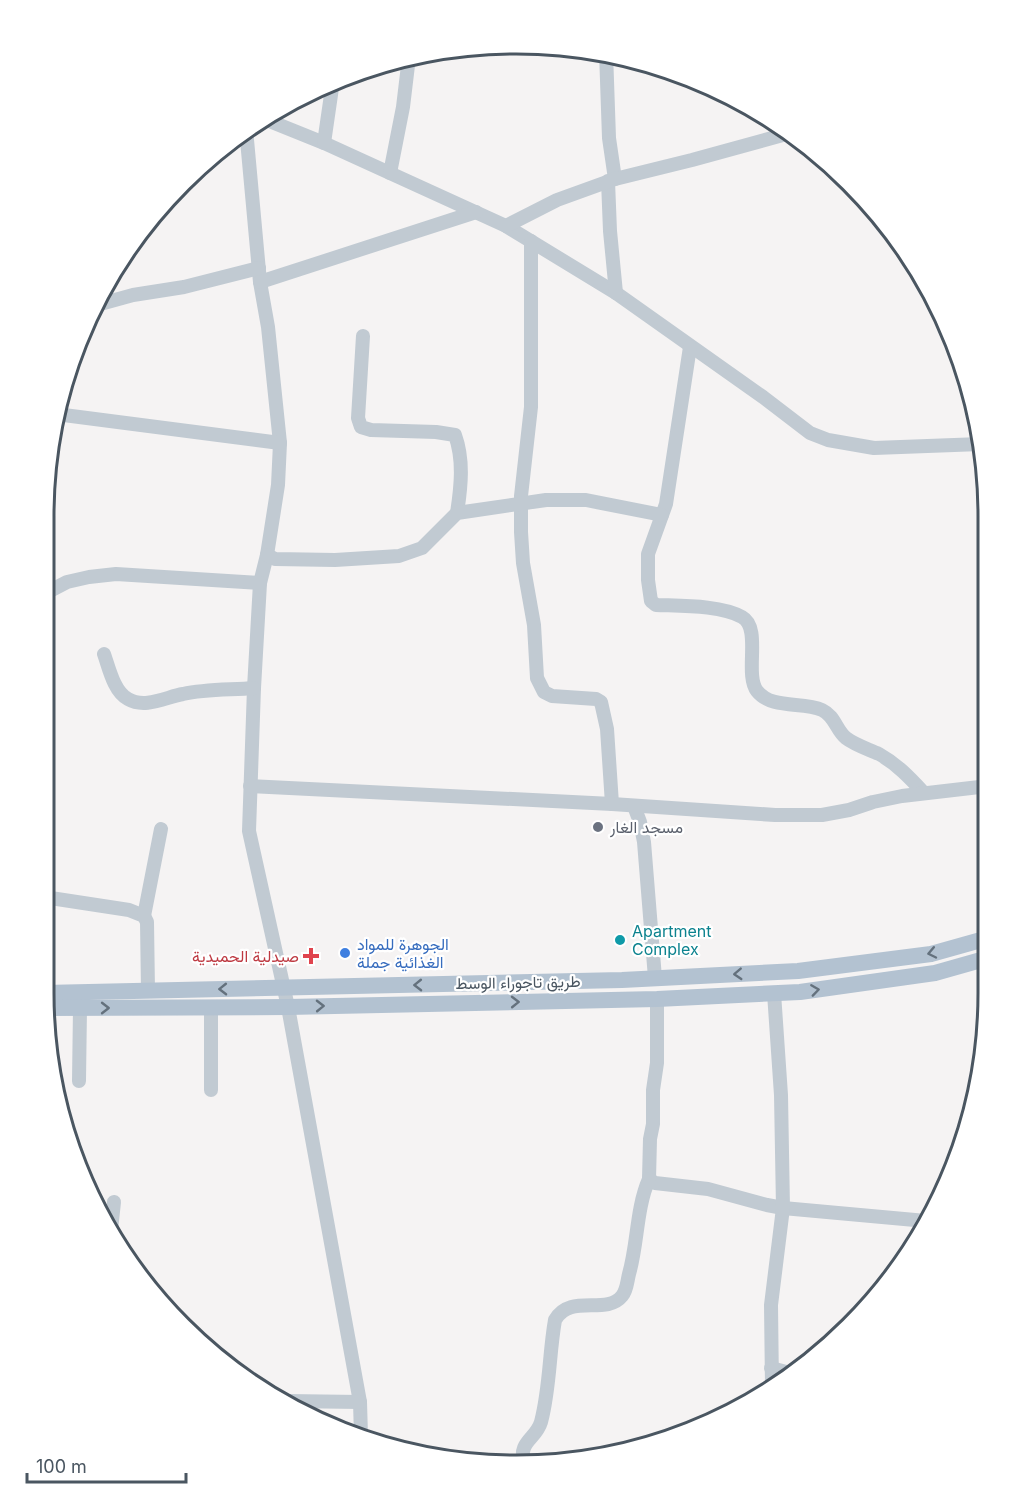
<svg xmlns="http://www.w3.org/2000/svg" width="1032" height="1509" font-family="Inter,Vazirmatn,sans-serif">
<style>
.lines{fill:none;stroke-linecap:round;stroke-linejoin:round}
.minor{stroke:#c1cad2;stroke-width:14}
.major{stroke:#b3c2d1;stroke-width:16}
.oneway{stroke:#64717d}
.worship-dot{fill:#6b7280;stroke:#fff;stroke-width:2}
.culture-dot{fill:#0f9aa8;stroke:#fff;stroke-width:2}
.shop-dot{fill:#3f7fe0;stroke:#fff;stroke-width:2}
.health-dot{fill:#e0444e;stroke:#fff;stroke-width:2}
.labels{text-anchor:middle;stroke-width:4.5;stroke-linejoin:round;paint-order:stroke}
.worship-label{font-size:16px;fill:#5b616d;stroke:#fff;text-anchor:start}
.culture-label{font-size:16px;fill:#0d838f;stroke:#fff;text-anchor:start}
.shop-label{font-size:16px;fill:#366cbe;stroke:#fff;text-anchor:start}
.health-label{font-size:16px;fill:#be3a42;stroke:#fff;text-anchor:end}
.street-label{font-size:16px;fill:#4a5661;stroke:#fff}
.rim{fill:none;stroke:#4a5661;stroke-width:3}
</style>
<rect width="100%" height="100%" fill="#f5f3f3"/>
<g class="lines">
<g class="minor">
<path d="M 606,52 L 609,138 L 615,179"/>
<path d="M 262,118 L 324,143 L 506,226 L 616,293 L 763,397 L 810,433 L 828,440 L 874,448 L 981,444"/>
<path d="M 246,129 L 260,282 L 268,327 L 280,443 L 278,485 L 267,555 L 260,583 L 254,688 L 249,831 L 288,1007 L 360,1402 L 361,1436"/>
<path d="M 324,143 L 333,81"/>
<path d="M 390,173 L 403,107 L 409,57"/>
<path d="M 608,181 L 610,231 L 616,293"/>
<path d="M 506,226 L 557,200 L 615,179 L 692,160 L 790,133"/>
<path d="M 531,241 L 531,407 L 521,496 L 521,532 L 523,563 L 534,625 L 537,678 L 544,692 L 552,696 L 596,699 L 601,702 L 607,729 L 612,804"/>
<path d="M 260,282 L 476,212"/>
<path d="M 93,306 L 133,295 L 184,287 L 259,268"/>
<path d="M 363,336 L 358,418 L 361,427 L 371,430 L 436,432 L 455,435 C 464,460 461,487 457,513"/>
<path d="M 690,347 L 666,504 L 648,554 L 648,580 L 651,601 L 656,605 C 681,606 721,605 742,617 C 762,628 744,674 757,691 C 772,710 803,701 822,710 C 835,716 836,730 846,738 C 855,745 868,749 879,754 C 897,764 910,778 924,793"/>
<path d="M 56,414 L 280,443"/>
<path d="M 267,555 L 275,559 L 335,560 L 399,556 L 422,548 L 457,513 L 546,500 L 586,500 L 662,515"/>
<path d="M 44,594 L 67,582 L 89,577 L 116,574 L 260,583"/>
<path d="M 104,654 C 109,668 114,692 128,699 C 145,709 166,697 183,694 C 206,689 231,690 254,688"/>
<path d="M 250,786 L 612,804 L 775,815 L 822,815 L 849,810 L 873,802 L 902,796 L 988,786"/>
<path d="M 634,806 L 640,822 L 644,842 L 655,978"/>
<path d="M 44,897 L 129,910 L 144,916 L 147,922 L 148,991"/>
<path d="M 144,916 L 161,829"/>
<path d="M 657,999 L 657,1063 L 653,1090 L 653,1124 L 650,1139 L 649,1179 L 655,1183 L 708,1189 L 767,1205 L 783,1208 L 926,1221"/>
<path d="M 211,1007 L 211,1090"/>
<path d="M 79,1081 L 80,1008"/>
<path d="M 111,1230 L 114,1202"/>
<path d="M 771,1368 L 790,1373"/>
<path d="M 772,1387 L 771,1305 L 783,1208 L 781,1095 L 774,993"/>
<path d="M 286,1401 L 360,1402"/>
<path d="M 524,1462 C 518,1442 536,1439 541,1422 C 550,1388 549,1354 555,1320 C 570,1293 606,1316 622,1296 C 627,1290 627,1282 629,1274 C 638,1243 636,1209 649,1179"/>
</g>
<g class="major">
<path d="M 44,993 L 622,980 L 798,971 L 931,954 L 988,938"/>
<path d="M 46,1008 L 288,1007 L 657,999 L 800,992 L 935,973 L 988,958"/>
</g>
</g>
<defs><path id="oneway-chevron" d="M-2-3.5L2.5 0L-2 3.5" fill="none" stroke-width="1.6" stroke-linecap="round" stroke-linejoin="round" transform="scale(1.5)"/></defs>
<g class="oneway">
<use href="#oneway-chevron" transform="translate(932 953) rotate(168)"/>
<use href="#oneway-chevron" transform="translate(738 974) rotate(177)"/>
<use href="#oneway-chevron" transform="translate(418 985) rotate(179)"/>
<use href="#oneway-chevron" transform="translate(223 989) rotate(179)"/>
<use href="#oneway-chevron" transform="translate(815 990) rotate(-8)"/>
<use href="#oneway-chevron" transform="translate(515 1002) rotate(-1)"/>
<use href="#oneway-chevron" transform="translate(320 1006) rotate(-1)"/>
<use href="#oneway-chevron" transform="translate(105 1008)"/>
</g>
<circle class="worship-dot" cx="598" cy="827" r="6"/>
<circle class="culture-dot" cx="620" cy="940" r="6"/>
<circle class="shop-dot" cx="345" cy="953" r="6"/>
<path class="health-dot" d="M308 947h6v6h6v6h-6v6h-6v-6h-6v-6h6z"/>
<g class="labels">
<g class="worship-label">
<text x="610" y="833">مسجد الغار</text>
</g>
<g class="culture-label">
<text x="632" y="937">Apartment<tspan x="632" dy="18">Complex</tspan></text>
</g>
<g class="shop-label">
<text x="357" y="950">الجوهرة للمواد<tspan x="357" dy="18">الغذائية جملة</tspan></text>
</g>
<g class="health-label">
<text x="299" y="962">صيدلية الحميدية</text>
</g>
<g class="street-label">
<text transform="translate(518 982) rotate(-1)" y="6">طريق تاجوراء الوسط</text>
</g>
</g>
<path d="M0 0H1032V1509H0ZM516 54H516A462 462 0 0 1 978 516V993A462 462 0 0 1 516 1455H516A462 462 0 0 1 54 993V516A462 462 0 0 1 516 54Z" fill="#fff" fill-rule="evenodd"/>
<path class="rim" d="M516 54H516A462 462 0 0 1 978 516V993A462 462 0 0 1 516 1455H516A462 462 0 0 1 54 993V516A462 462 0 0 1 516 54Z"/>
<path d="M27 1473v9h159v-9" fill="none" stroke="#4a5661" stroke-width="3"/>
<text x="36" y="1473" font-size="18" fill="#4a5661" stroke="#ffffff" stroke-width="4.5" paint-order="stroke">100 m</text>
</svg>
